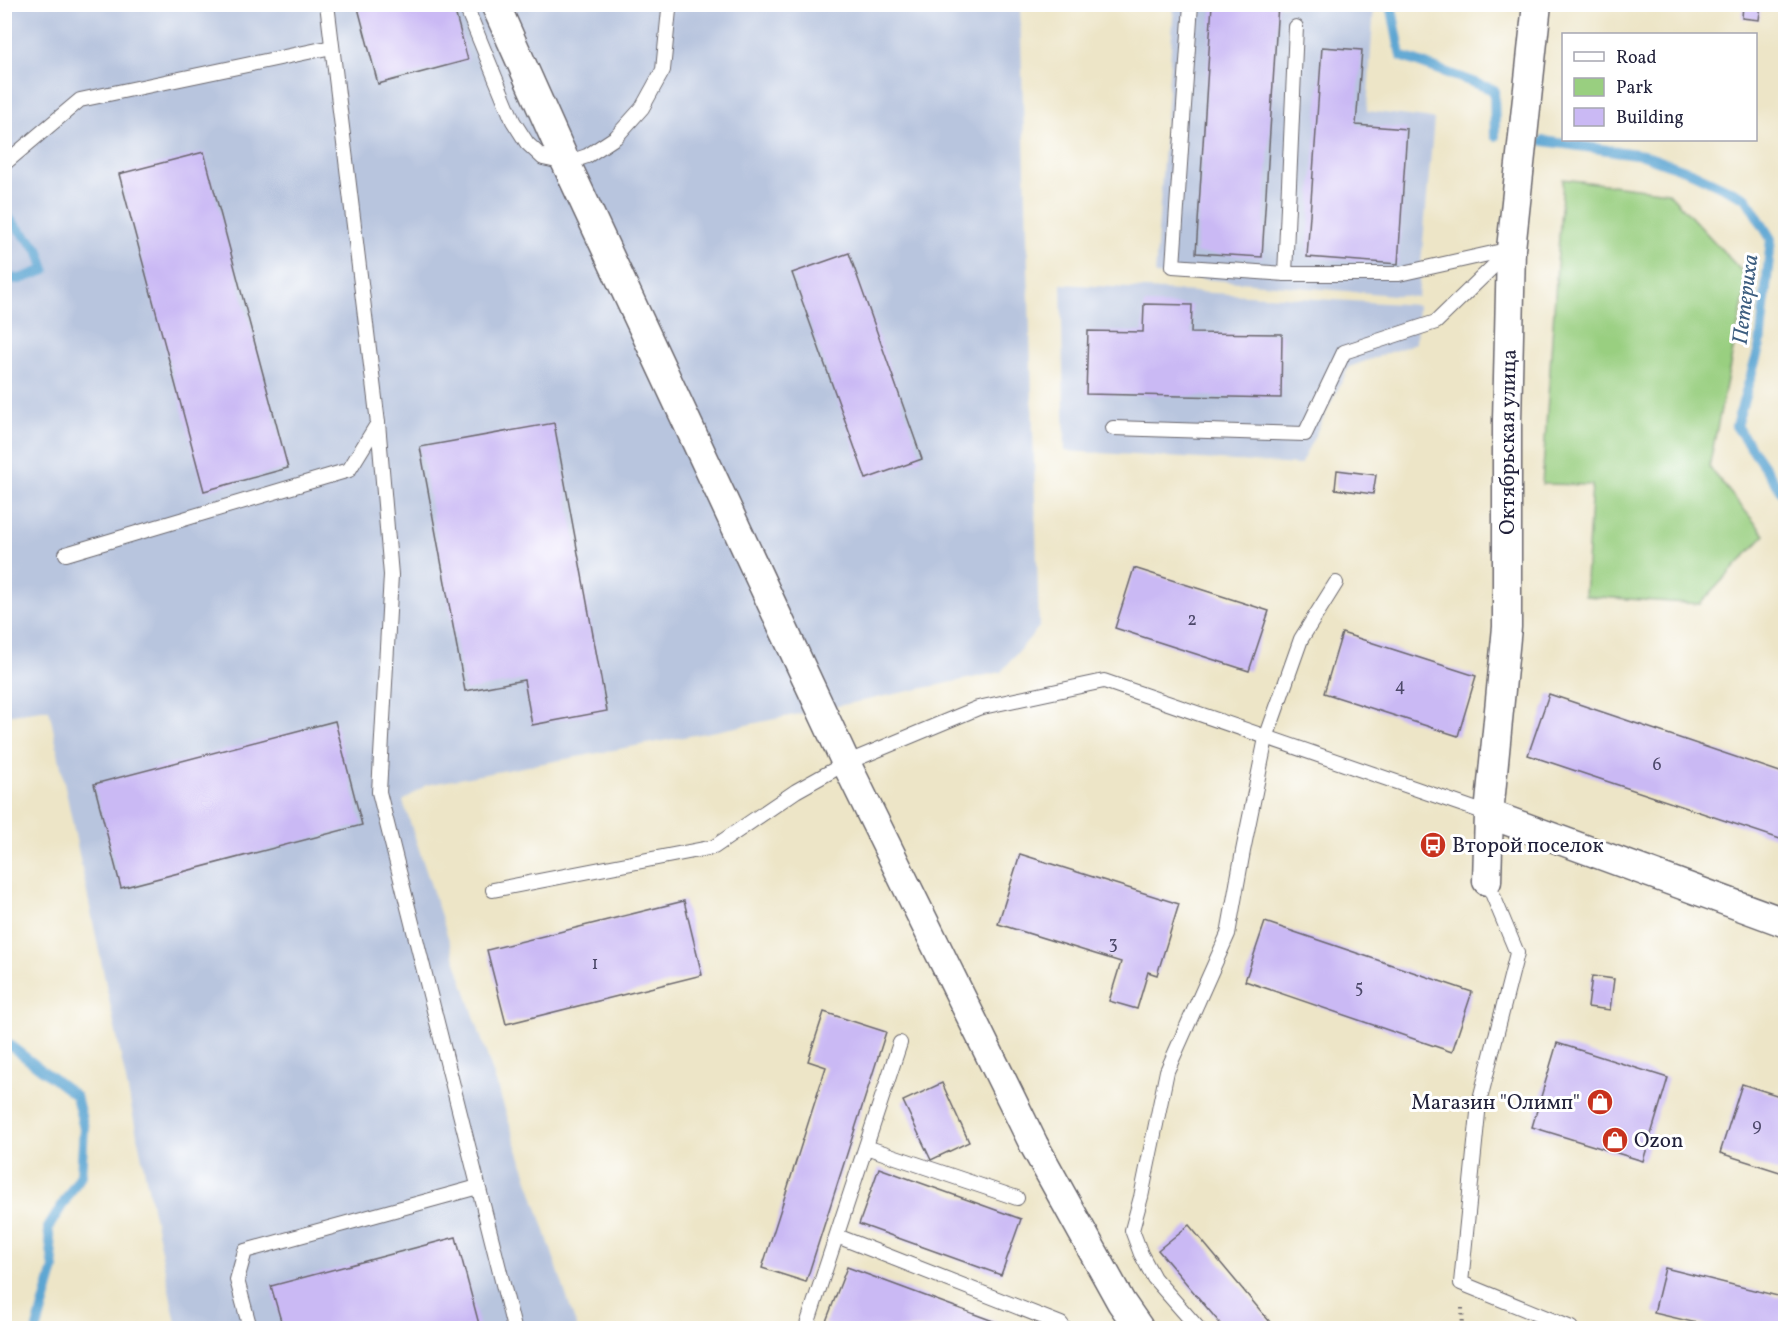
<svg xmlns="http://www.w3.org/2000/svg" width="1790" height="1333" font-family="Vollkorn,serif">
<style>
.industrial{fill:#b8c5de}
.green{fill:#99cf80;stroke:#5e785e;stroke-width:1.5}
.lines{fill:none;stroke-linecap:round;stroke-linejoin:round}
.stream{stroke:#5ba5d2;stroke-width:10}
.building{fill:#cab9f4}
.lane-casing{stroke:#69666c;stroke-width:16}
.street-casing{stroke:#69666c;stroke-width:31}
.path{stroke:#69666c;stroke-width:4;stroke-dasharray:1.5 4.5;stroke-linecap:butt}
.lane{stroke:#fff;stroke-width:14}
.street{stroke:#fff;stroke-width:28}
.labels{text-anchor:middle;stroke-width:6;stroke-linejoin:round;paint-order:stroke}
.number-label{font-size:18px;fill:#4c4869}
.street-label{font-size:21px;fill:#22223b;stroke:#fff}
.poi-label{font-size:21px;fill:#22223b;stroke:#fff;text-anchor:start}
.water-label{font-size:22px;font-style:italic;fill:#3c5d7f;stroke:#fff}
</style>
<rect width="100%" height="100%" fill="#fff"/>
<filter id="ink" filterUnits="userSpaceOnUse"><feTurbulence type="fractalNoise" baseFrequency=".0167" numOctaves="2"/><feDisplacementMap in="SourceGraphic" scale="12" xChannelSelector="R" yChannelSelector="G"/><feConvolveMatrix kernelMatrix="1 2 1 2 8 2 1 2 1" color-interpolation-filters="sRGB"/></filter>
<filter id="wash" filterUnits="userSpaceOnUse"><feTurbulence type="fractalNoise" baseFrequency=".008" numOctaves="4" result="noise"/><feDisplacementMap in="SourceGraphic" scale="24" xChannelSelector="R" yChannelSelector="G"/><feGaussianBlur stdDeviation="1.35" result="paint"/><feColorMatrix in="noise" values="0 0 0 0 0 0 0 0 0 0 0 0 0 0 0 0 0 1.4 0 .05"/><feComposite in="paint" operator="in"/></filter>
<g filter="url(#wash)">
<rect width="100%" height="100%" fill="#ede5c7"/>
<g class="industrial">
<path d="M 5,5 L 1020,5 L 1039,627 L 1001,672 L 737,727 L 426,785 L 403,801 L 577,1328 L 177,1328 L 49,709 L 5,715 Z"/>
<path d="M 1174,5 L 1374,5 L 1367,111 L 1434,119 L 1418,297 L 1155,275 Z"/>
<path d="M 1061,284 L 1418,305 L 1416,343 L 1349,367 L 1300,465 L 1065,451 Z"/>
</g>
<path class="green" d="M 1563,179 L 1668,192 L 1748,278 L 1709,467 L 1765,535 L 1700,604 L 1585,596 L 1592,485 L 1542,484 Z"/>
<g class="lines">
<g class="stream">
<path d="M 1391,4 L 1401,56 L 1494,90 L 1495,136"/>
<path d="M 1544,141 L 1643,155 L 1693,173 L 1746,198 L 1771,239 L 1760,345 L 1736,426 L 1786,498"/>
<path d="M 4,214 L 38,249 L 45,270 L 20,279 L 4,278"/>
<path d="M 4,380 L 6,383 L 4,386"/>
<path d="M 4,1041 L 76,1096 L 84,1128 L 81,1175 L 48,1228 L 54,1268 L 37,1328"/>
</g>
</g>
<g id="blocks">
<g class="building">
<path d="M 357,4 L 453,4 L 468,60 L 378,84 Z"/>
<path d="M 1212,4 L 1278,4 L 1262,257 L 1196,253 Z"/>
<path d="M 1743,4 L 1761,4 L 1759,20 L 1742,18 Z"/>
<path d="M 1322,47 L 1362,50 L 1356,125 L 1407,129 L 1398,264 L 1307,257 Z"/>
<path d="M 204,152 L 288,468 L 204,491 L 119,174 Z"/>
<path d="M 849,253 L 922,459 L 866,479 L 792,273 Z"/>
<path d="M 1144,304 L 1192,305 L 1191,333 L 1282,334 L 1281,398 L 1086,394 L 1088,331 L 1143,332 Z"/>
<path d="M 554,423 L 607,711 L 532,725 L 524,680 L 465,691 L 420,447 Z"/>
<path d="M 1337,470 L 1376,475 L 1373,494 L 1335,489 Z"/>
<path d="M 1134,568 L 1269,611 L 1249,671 L 1115,628 Z"/>
<path d="M 1342,633 L 1476,676 L 1458,736 L 1324,693 Z"/>
<path d="M 1549,694 L 1786,774 L 1786,841 L 1528,755 Z"/>
<path d="M 335,721 L 362,825 L 121,888 L 94,784 Z"/>
<path d="M 1020,854 L 1179,904 L 1157,975 L 1148,972 L 1137,1009 L 1109,1001 L 1121,962 L 998,924 Z"/>
<path d="M 684,901 L 702,975 L 506,1024 L 487,950 Z"/>
<path d="M 1265,922 L 1472,992 L 1452,1052 L 1245,981 Z"/>
<path d="M 1592,976 L 1614,979 L 1610,1010 L 1588,1007 Z"/>
<path d="M 824,1012 L 886,1032 L 806,1282 L 762,1268 L 826,1067 L 808,1061 Z"/>
<path d="M 1557,1043 L 1668,1078 L 1643,1161 L 1532,1127 Z"/>
<path d="M 942,1083 L 969,1142 L 931,1160 L 903,1101 Z"/>
<path d="M 1742,1084 L 1786,1098 L 1786,1174 L 1720,1153 Z"/>
<path d="M 879,1168 L 1021,1219 L 1001,1275 L 859,1224 Z"/>
<path d="M 1189,1225 L 1275,1328 L 1224,1328 L 1158,1250 Z"/>
<path d="M 456,1237 L 480,1328 L 283,1328 L 271,1286 Z"/>
<path d="M 847,1267 L 1012,1328 L 838,1328 L 825,1324 Z"/>
<path d="M 1665,1268 L 1786,1298 L 1786,1328 L 1718,1328 L 1654,1313 Z"/>
</g>
</g>
</g>
<g filter="url(#ink)">
<use href="#blocks" fill-opacity="0" stroke="#69666c" stroke-width="1.5"/>
<g class="lines">
<defs>
<g id="lane">
<path d="M 465,4 L 513,121 L 527,143 L 543,158 L 566,163 L 587,156 L 616,137 L 642,108 L 663,70 L 669,10 L 668,4"/>
<path d="M 1191,4 L 1173,266 L 1285,274 L 1399,274 L 1511,249"/>
<path d="M 4,164 L 80,100 L 332,47"/>
<path d="M 1285,274 L 1296,27"/>
<path d="M 378,423 L 391,575 L 379,792 L 514,1328"/>
<path d="M 1113,428 L 1305,434 L 1344,352 L 1436,322 L 1508,252"/>
<path d="M 66,554 L 349,470 L 378,423 L 327,4"/>
<path d="M 1487,881 L 1517,953 L 1479,1103 L 1461,1283 L 1571,1328"/>
<path d="M 493,890 L 714,847 L 796,791 L 846,763 L 978,708 L 1104,681 L 1489,814"/>
<path d="M 866,1147 L 1017,1198"/>
<path d="M 837,1236 L 1061,1324 L 1064,1328"/>
<path d="M 250,1328 L 237,1280 L 245,1251 L 478,1187"/>
<path d="M 806,1328 L 900,1043"/>
<path d="M 1198,1328 L 1154,1278 L 1141,1254 L 1132,1230 L 1141,1197 L 1167,1071 L 1228,934 L 1243,851 L 1266,738 L 1301,639 L 1336,583"/>
</g>
<g id="street">
<path d="M 495,4 L 566,163 L 846,763 L 1034,1145 L 1121,1302 L 1139,1328"/>
<path d="M 1489,814 L 1786,923"/>
<path id="s1" d="M 1487,881 L 1489,814 L 1507,627 L 1507,421 L 1511,249 L 1537,4"/>
</g>
</defs>
<use href="#lane" class="lane-casing"/>
<use href="#street" class="street-casing"/>
<path class="path" d="M 1462,1308 L 1463,1328"/>
<use href="#lane" class="lane"/>
<use href="#street" class="street"/>
</g>
</g>
<defs>
<symbol id="bus-disc" viewBox="-11 -11 22 22"><circle r="9.5" fill="#c8321e" stroke="#fff"/><path d="M-5-6H5V4H4V6H2V4H-2V6H-4V4H-5ZM-3.5-4V0h7V-4ZM-3.5 1.2v1.5H-2V1.2ZM2 1.2v1.5H3.5V1.2Z" fill="#fff"/></symbol>
<symbol id="shop-disc" viewBox="-11 -11 22 22"><circle r="9.5" fill="#c8321e" stroke="#fff"/><path d="M-5-2.5h2.3a2.7 3.5 0 0 1 5.4 0H5L5.5 6h-11ZM-1.5-2.5h3a1.5 2.3 0 0 0-3 0Z" fill="#fff"/></symbol>
</defs>
<g fill-rule="evenodd">
<use href="#bus-disc" x="1418" y="830" width="30" height="30"/>
<use href="#shop-disc" x="1585" y="1087" width="30" height="30"/>
<use href="#shop-disc" x="1600" y="1125" width="30" height="30"/>
</g>
<g class="labels">
<g class="number-label">
<text x="1192" y="625">2</text>
<text x="1400" y="691">4</text>
<text x="1657" y="770">6</text>
<text x="1113" y="949">3</text>
<text x="595" y="969">1</text>
<text x="1359" y="993">5</text>
<text x="1757" y="1131">9</text>
</g>
<g class="street-label">
<text dy="7" stroke="none"><textPath href="#s1" startOffset="440">Октябрьская улица</textPath></text>
</g>
<g class="poi-label">
<text x="1452" y="852">Второй поселок</text>
<text x="1580" y="1109" text-anchor="end">Магазин "Олимп"</text>
<text x="1634" y="1147">Ozon</text>
</g>
<g class="water-label">
<text transform="translate(1744 299) rotate(-83)" y="8">Петериха</text>
</g>
</g>
<rect width="1790" height="1333" fill="none" stroke="#fff" stroke-width="24"/>
<rect x="1562" y="33" width="195" height="108" fill="#ffffff" stroke="#a7a7b1" stroke-width="1.5"/>
<rect x="1574" y="52" width="30" height="9" fill="#ffffff" stroke="#a7a7b1" stroke-width="1.5"/>
<text x="1616" y="63" font-size="18" fill="#22223b">Road</text>
<rect x="1574" y="78" width="30" height="18" fill="#99cf80" stroke="#a7a7b1" stroke-width="1.5"/>
<text x="1616" y="93" font-size="18" fill="#22223b">Park</text>
<rect x="1574" y="108" width="30" height="18" fill="#cab9f4" stroke="#a7a7b1" stroke-width="1.5"/>
<text x="1616" y="123" font-size="18" fill="#22223b">Building</text>
</svg>
